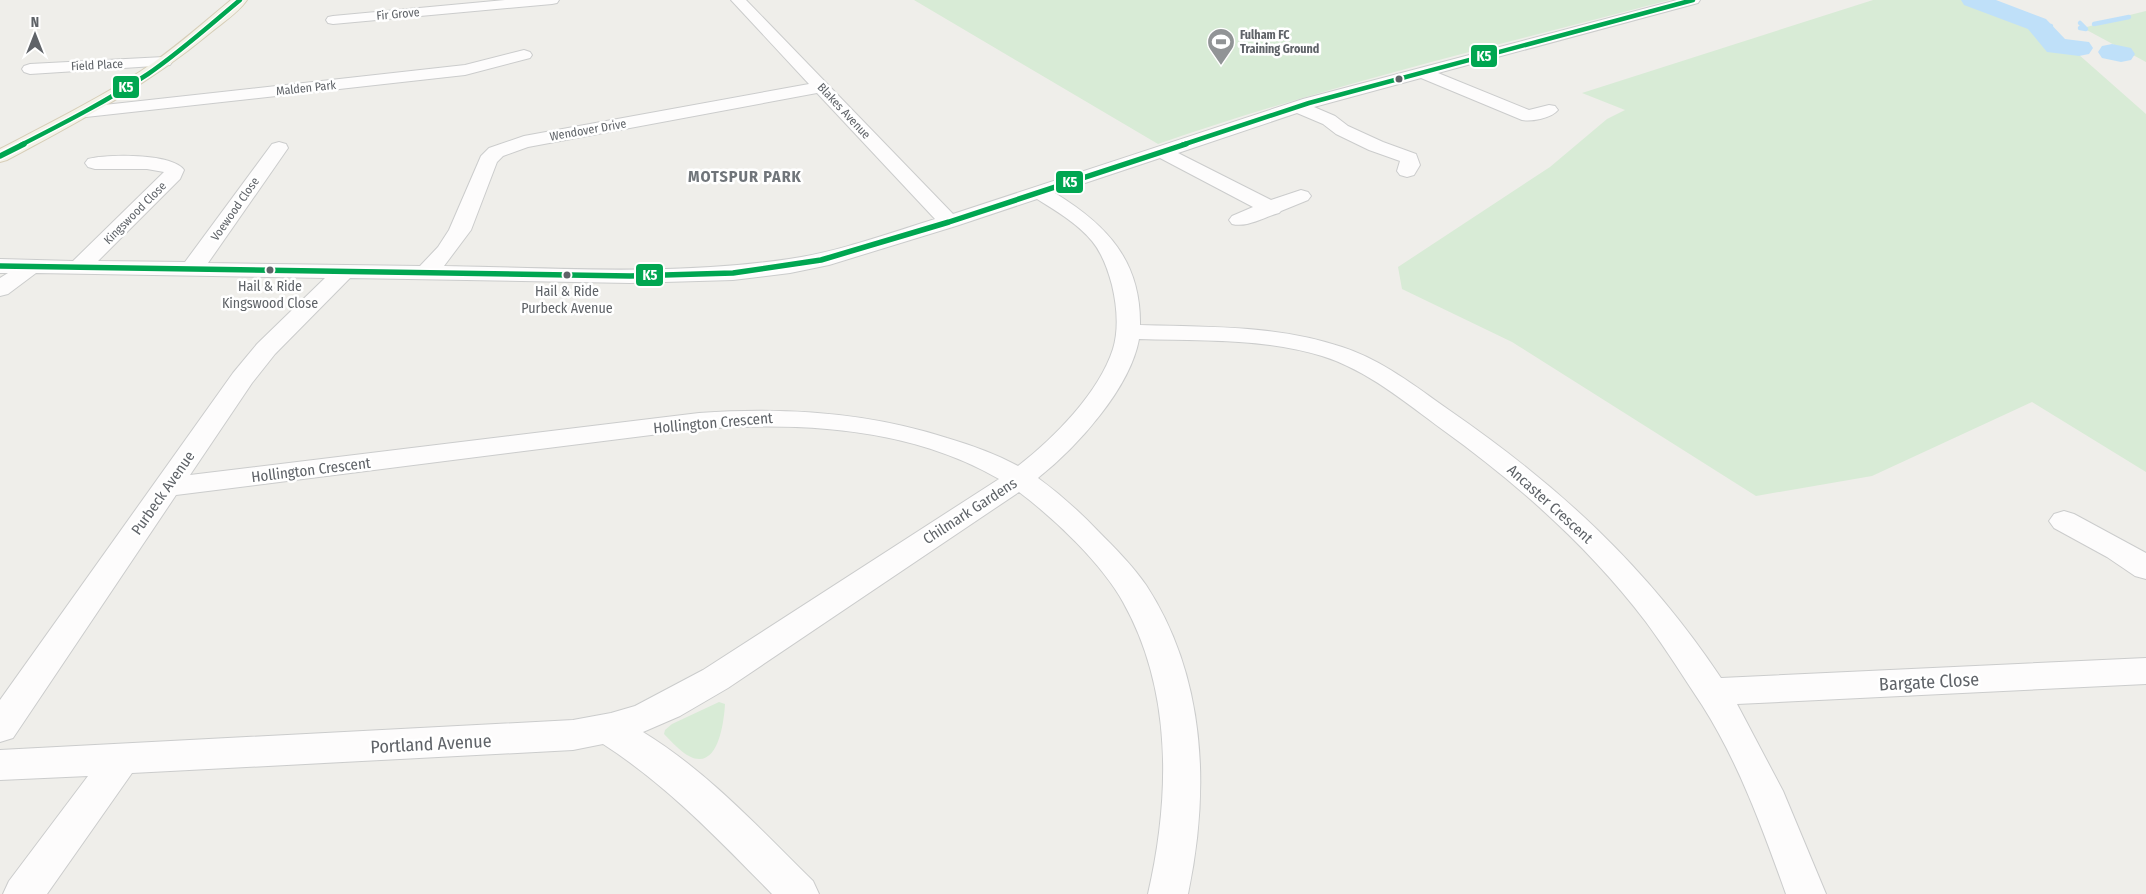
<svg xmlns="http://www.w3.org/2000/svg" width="2146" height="894" font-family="'Fira Sans Condensed',sans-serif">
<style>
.green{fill:#d8ebd6}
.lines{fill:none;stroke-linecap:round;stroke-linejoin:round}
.stream{stroke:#bfe0f9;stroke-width:4.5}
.river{fill:#bfe0f9;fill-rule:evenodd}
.minor-casing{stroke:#cbcccc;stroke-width:2}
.major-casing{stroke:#d7ceb8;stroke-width:2}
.minor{fill:#fdfcfc;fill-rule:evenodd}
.major{fill:#f4f2e9;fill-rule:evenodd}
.bus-1-far1-casing{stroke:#fff;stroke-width:7}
.bus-1-casing{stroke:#fff;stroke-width:9}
.bus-1-far1{stroke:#00a651;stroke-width:4.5}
.bus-1{stroke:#00a651;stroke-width:5.5}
.bus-dot{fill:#5f6368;stroke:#fff;stroke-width:2}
.labels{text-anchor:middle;stroke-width:5;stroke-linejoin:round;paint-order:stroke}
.far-street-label{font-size:12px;fill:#5f6368;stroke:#fff}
.far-poi-label{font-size:12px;font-weight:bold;fill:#5f6368;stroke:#fff;text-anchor:start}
.bus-label{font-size:14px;fill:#5f6368;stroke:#fff}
.street-label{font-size:15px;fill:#5f6368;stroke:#fff}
.far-district-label{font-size:16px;font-weight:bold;letter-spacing:1px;fill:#70757a;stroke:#fff}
.near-street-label{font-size:18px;fill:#5f6368;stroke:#fff}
.line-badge{stroke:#fff;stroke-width:2}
.badge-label{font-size:14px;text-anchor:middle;font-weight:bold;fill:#fff}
</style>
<rect width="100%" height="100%" fill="#efeeea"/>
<g class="green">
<path d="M 914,0 L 1670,0 C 1498,45 1325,86 1158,144 Z"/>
<path d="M 1873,0 L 1977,0 L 2004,9 L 2035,16 L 2146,114 L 2146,472 L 2032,402 L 1872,476 L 1756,496 L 1512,342 L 1402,289 L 1398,267 L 1550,167 L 1607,119 L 1625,110 L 1582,93 Z"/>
<path d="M 2146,11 L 2146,62 L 2083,28 L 2094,25 L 2093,24 Z"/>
<path d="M 719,702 L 725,704 C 724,722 718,774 687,755 C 679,750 671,741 664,734 L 665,730 L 672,724 Z"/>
</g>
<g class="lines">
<g class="stream">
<path d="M 2080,23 L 2086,29 L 2080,28"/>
<path d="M 2094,24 L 2129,17"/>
<path d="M 2037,25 L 2051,26"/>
</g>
<g class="river">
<path d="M 1961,0 L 1996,0 L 2046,19 L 2065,39 L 2089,42 L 2093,48 L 2089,54 L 2079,56 L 2047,52 L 2028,29 L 1964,5 Z"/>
<path d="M 2112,44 L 2131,48 L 2135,54 L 2131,60 L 2121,62 L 2102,58 L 2098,52 L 2102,46 Z"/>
</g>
<defs>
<g id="minor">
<path d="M 505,0 L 559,0 L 557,3 L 552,4 L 333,24 L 328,23 L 326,20 L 328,17 L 333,16 Z"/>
<path d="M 731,0 L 746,0 L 953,214 L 1303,99 L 1677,0 L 1700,0 L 1698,3 L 1438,73 L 1529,110 L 1549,105 L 1555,106 L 1558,110 C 1552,118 1531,122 1522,120 L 1421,78 L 1314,107 L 1335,116 L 1348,126 L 1383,142 L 1416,154 L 1420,165 L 1414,175 L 1407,177 L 1400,175 L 1397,171 L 1400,161 L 1369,150 L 1336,134 L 1323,124 L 1297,113 L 1178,153 L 1271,200 L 1301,190 L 1308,192 L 1311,196 L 1308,200 L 1281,211 L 1279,213 C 1264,217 1247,228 1232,224 L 1229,220 L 1232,216 L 1253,207 L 1160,158 L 1055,193 C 1107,225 1141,261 1140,325 C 1208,327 1277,325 1342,347 C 1382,360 1415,386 1449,410 C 1559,486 1646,566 1721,678 L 2146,658 L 2146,684 L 1737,704 L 1783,791 L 1826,894 L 1786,894 C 1763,830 1739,763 1702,705 C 1684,678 1666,649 1646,622 C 1589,547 1518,484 1443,430 C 1405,402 1367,370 1322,356 C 1263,338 1200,341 1139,339 C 1130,389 1076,448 1038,478 C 1060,494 1080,512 1098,531 C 1115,548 1132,565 1146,585 C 1206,677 1210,789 1188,894 L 1148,894 C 1170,798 1173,691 1123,602 C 1102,564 1055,519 1019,492 L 728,688 L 680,716 L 643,732 C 707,771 760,829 813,881 L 819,894 L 772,894 C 719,840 667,785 603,744 L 573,750 L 132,773 L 47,894 L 3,894 L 9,881 L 88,776 L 0,780 L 0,750 L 573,720 L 611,713 L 635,706 L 703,670 L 999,479 C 909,427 800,422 699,429 L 176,495 L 13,738 L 0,742 L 0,700 L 233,373 L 257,344 L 325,278 L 36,273 L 8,294 L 0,296 L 0,278 L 8,273 L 0,273 L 0,259 L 73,261 L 164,172 L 147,169 L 95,169 L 88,167 L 85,163 L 88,159 C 107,154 172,153 184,170 L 180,179 L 98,261 L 185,262 L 272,144 L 279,142 L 286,144 L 288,148 L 208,263 L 420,266 L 438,247 L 449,230 L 481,156 L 489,148 L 524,136 L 809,84 ZM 817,93 L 935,219 C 887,234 838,252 789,259 C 675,276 558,268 444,266 L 471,230 L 497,162 L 503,156 L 528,147 ZM 1037,199 C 1056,211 1077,223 1092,241 C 1102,253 1108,270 1112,285 C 1117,306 1119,329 1113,349 C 1099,393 1053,439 1018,466 C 996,454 971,445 947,438 C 866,412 784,407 699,413 L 190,475 L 252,383 L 275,354 L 350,278 L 630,283 L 733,280 L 790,273 L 829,265 L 956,226 Z"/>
<path d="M 524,50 L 530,52 L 532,55 L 530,58 L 465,75 L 86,117 L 80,116 L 77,112 L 80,108 L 86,107 L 465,65 Z"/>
<path d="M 164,57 L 170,59 L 172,62 L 170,65 L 30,74 L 24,72 L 22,69 L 24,66 L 30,64 Z"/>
<path d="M 2064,511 L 2074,514 L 2146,553 L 2146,579 L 2135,576 L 2107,557 L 2054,528 L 2049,521 L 2054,514 Z"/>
</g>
<path id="major" d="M 231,0 L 247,0 C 238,13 222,23 210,33 C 148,85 78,122 7,160 L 0,162 L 0,149 C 48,124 96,100 141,71 C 173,50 202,24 231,0 Z"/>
</defs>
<use href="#minor" class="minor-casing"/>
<use href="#major" class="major-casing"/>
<use href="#minor" class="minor"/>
<use href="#major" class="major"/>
<defs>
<g id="bus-1-far1">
<path d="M 21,145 C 64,123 107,101 148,74 C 180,52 210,25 240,0"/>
<path d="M 1182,145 L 1309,103 L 1693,0"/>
</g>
<g id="bus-1">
<path d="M 0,156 L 24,144"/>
<path d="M 0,266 L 630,276 L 733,273 L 821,260 L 949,222 L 1186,144"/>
</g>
</defs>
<use href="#bus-1-far1" class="bus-1-far1-casing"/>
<use href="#bus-1" class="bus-1-casing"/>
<use href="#bus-1-far1" class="bus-1-far1"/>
<use href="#bus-1" class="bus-1"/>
</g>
<defs>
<symbol id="stadium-pin" viewBox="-11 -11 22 30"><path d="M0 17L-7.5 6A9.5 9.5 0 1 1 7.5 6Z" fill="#919496" stroke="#fff"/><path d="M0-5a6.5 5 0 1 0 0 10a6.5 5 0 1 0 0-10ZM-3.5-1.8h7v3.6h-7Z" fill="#fff"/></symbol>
</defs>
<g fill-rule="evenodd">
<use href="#stadium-pin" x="1205" y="26" width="32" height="43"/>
</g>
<g class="bus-dot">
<circle cx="1399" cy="79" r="4.5"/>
<circle cx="270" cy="270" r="4.5"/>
<circle cx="567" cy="275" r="4.5"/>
</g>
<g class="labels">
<g class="far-street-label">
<text transform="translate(398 14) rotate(-5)" y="4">Fir Grove</text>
<text transform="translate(97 65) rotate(-3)" y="4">Field Place</text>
<text transform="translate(306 88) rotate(-6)" y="4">Malden Park</text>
<text transform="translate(844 111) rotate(47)" y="4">Blakes Avenue</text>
<text transform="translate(588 130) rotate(-10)" y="4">Wendover Drive</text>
<text transform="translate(235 209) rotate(-55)" y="4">Voewood Close</text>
<text transform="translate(135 213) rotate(-45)" y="4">Kingswood Close</text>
</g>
<g class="far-poi-label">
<text x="1240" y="39">Fulham FC<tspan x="1240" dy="14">Training Ground</tspan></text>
</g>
<g class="bus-label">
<text x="270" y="291">Hail &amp; Ride<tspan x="270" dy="17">Kingswood Close</tspan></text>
<text x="567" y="296">Hail &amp; Ride<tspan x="567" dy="17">Purbeck Avenue</tspan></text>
</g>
<g class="street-label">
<text transform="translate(713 423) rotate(-5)" y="5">Hollington Crescent</text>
<text transform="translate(311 470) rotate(-7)" y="5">Hollington Crescent</text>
<text transform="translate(163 493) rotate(-55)" y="5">Purbeck Avenue</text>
<text transform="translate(1550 504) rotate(42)" y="5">Ancaster Crescent</text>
<text transform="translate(970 511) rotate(-33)" y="5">Chilmark Gardens</text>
</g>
<g class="far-district-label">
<text x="745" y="182">MOTSPUR PARK</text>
</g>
<g class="near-street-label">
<text transform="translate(1929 682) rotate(-3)" y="6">Bargate Close</text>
<text transform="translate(431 744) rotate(-3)" y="6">Portland Avenue</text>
</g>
</g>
<g class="line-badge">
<rect x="1470" y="44" width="28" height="24" rx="5" fill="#00a651"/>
<rect x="112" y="75" width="28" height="24" rx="5" fill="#00a651"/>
<rect x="1055" y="170" width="29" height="24" rx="5" fill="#00a651"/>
<rect x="635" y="263" width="29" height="24" rx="5" fill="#00a651"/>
</g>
<g class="badge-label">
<text x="1484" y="61">K5</text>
<text x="126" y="92">K5</text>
<text x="1070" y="187">K5</text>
<text x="650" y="280">K5</text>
</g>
<g transform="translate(35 35)" stroke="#ffffff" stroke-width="4" paint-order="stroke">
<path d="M0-4L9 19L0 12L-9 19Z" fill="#5f6368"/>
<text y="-8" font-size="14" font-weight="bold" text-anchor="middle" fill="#5f6368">N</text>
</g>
</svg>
